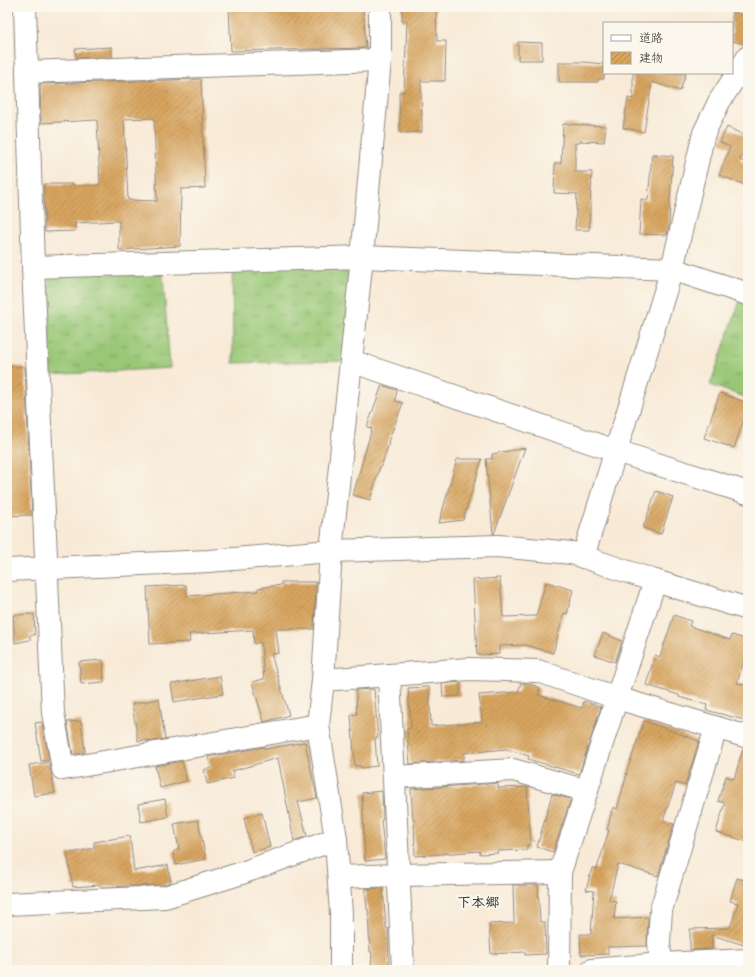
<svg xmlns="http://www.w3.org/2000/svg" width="755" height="977" font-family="Sriracha,'Klee One',sans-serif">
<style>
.grass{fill:url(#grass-tufts);stroke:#627950}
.building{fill:url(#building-hatch);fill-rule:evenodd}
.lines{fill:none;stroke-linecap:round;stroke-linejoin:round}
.minor-casing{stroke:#928a81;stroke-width:24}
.minor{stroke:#fff;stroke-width:22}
.labels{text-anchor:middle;stroke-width:4;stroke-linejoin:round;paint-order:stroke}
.quarter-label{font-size:14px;font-weight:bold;fill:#2b2b2b;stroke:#fbf7ec}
</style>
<defs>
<pattern id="grass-tufts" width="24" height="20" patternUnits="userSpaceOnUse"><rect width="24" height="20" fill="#99c776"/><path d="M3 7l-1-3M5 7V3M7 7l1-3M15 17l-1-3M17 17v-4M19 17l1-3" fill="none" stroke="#7da261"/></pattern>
<pattern id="building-hatch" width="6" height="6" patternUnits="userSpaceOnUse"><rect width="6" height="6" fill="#d8a55f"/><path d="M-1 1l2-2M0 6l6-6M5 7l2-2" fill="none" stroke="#af874f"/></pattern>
</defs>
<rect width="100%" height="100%" fill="#fbf7ec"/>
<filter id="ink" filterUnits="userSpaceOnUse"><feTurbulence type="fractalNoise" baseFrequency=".025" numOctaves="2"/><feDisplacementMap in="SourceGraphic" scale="8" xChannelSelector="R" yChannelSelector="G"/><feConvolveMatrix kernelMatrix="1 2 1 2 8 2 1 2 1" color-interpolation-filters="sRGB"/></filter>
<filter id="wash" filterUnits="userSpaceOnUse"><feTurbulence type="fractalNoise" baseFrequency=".012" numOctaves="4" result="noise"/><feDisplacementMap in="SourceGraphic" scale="16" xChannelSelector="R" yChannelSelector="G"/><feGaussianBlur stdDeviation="0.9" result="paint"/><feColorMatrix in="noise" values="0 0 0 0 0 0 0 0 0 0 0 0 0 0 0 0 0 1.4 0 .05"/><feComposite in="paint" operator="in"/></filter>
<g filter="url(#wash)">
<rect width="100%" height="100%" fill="#f8ead7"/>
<g class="grass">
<path d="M 362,257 L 351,361 L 233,363 L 232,261 Z"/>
<path d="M 162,263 L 170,368 L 50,375 L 49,272 Z"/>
<path d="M 743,292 L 748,294 L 748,395 L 747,398 L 710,385 Z"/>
</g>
<g id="blocks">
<g class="building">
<path d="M 229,7 L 363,7 L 366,48 L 231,51 Z"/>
<path d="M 402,7 L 436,7 L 437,41 L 446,41 L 445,81 L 421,81 L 422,132 L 400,133 L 399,92 L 404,92 L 407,21 L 402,21 Z"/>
<path d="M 732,12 L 748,16 L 748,45 L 732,41 Z"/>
<path d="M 518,42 L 542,43 L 542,60 L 518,60 Z"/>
<path d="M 112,47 L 112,57 L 76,58 L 75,49 Z"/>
<path d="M 559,62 L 583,62 L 604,64 L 604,79 L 598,79 L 598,82 L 559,82 Z"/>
<path d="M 633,73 L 686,73 L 680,91 L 652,82 L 644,132 L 623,128 L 628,98 L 633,99 Z"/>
<path d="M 201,79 L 205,188 L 181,189 L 180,246 L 119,250 L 119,221 L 75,223 L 75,231 L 45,232 L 44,184 L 74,184 L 74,186 L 100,185 L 97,120 L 41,123 L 40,84 ZM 154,118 L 157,201 L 128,200 L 124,119 Z"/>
<path d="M 563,124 L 606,126 L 604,142 L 580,141 L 580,143 L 575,143 L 575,172 L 592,172 L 589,230 L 575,230 L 577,194 L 554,193 L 555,163 L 561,163 Z"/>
<path d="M 727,127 L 748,137 L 748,143 L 740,160 L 748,164 L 748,186 L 719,175 L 730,147 L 720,142 Z"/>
<path d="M 652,154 L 673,156 L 670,201 L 669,226 L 667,235 L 639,234 L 641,199 L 648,200 Z"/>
<path d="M 7,366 L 25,367 L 32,515 L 7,516 Z"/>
<path d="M 382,385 L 397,390 L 395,401 L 403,403 L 388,442 L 389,443 L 381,467 L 380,466 L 370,500 L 353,495 L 372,428 L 367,427 Z"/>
<path d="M 720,393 L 748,403 L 748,408 L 734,448 L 704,438 Z"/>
<path d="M 525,448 L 494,534 L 493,534 L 486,459 L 492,459 L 492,454 Z"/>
<path d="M 457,459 L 482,459 L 463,520 L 439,523 Z"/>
<path d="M 656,491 L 673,497 L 661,534 L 643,528 Z"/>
<path d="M 500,578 L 503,617 L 536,616 L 546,582 L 573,590 L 567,614 L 564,613 L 553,653 L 526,645 L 499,646 L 499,654 L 477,655 L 473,580 Z"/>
<path d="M 281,582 L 316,582 L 314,629 L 276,629 L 279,653 L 271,654 L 289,715 L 264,722 L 252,682 L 264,679 L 261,642 L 254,644 L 253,630 L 189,634 L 190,642 L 150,644 L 147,587 L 186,585 L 187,596 L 258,591 L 258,588 L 281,585 Z"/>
<path d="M 34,614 L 35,635 L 30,635 L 30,640 L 15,643 L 13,615 Z"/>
<path d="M 674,615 L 691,621 L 689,626 L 730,640 L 732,635 L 748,640 L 748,648 L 737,683 L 748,686 L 748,721 L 706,710 L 707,705 L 679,697 L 679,695 L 646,685 L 655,655 L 660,657 Z"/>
<path d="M 603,633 L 622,641 L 615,662 L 595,655 Z"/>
<path d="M 103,660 L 104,682 L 81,684 L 79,662 Z"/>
<path d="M 220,676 L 223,694 L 174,702 L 171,684 Z"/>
<path d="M 460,682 L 460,696 L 443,697 L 442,684 Z"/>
<path d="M 521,683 L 528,683 L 540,688 L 538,695 L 582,708 L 584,701 L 601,707 L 579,774 L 528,759 L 529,756 L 506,749 L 464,753 L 464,760 L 410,764 L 407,729 L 411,728 L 408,688 L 429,687 L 431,726 L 482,722 L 479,695 L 518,692 Z"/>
<path d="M 374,689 L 378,738 L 375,738 L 377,766 L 361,768 L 361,766 L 355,766 L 351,715 L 357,714 L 356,690 Z"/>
<path d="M 159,699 L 165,739 L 148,742 L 148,740 L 138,741 L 132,704 Z"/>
<path d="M 81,721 L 85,752 L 73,755 L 67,722 Z"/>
<path d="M 644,721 L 699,741 L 685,786 L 676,783 L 663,821 L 674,824 L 658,876 L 618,864 L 609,900 L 616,901 L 614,919 L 648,917 L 647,946 L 608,947 L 608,954 L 581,955 L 580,934 L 591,934 L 594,891 L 586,890 L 592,868 L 597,869 L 609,830 L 607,830 L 613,807 L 617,809 L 627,774 L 626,774 Z"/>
<path d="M 42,722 L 49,760 L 41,761 L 35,723 Z"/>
<path d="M 305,742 L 317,798 L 298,802 L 307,836 L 294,841 L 278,758 L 232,771 L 234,778 L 207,784 L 204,770 L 211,768 L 208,757 L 264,747 L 265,749 Z"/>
<path d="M 743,749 L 748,749 L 748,842 L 716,832 L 725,803 L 718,801 L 726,776 L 734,779 Z"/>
<path d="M 182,761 L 187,781 L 160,788 L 155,766 Z"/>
<path d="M 49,762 L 55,793 L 34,796 L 29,765 Z"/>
<path d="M 498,783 L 498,788 L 527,787 L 531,845 L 527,844 L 527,850 L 497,851 L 498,853 L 480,854 L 479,851 L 415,856 L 414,819 L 413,820 L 411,789 Z"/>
<path d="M 382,791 L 383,820 L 381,820 L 385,859 L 365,861 L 362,793 Z"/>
<path d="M 552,794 L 571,799 L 553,852 L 537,847 Z"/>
<path d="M 165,799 L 168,817 L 141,822 L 138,804 Z"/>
<path d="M 262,813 L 270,847 L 252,852 L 244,818 Z"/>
<path d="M 198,820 L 206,859 L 176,865 L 173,852 L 179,849 L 174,824 Z"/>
<path d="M 130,836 L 134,871 L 168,865 L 171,882 L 163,885 L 101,887 L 100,885 L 73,887 L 67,854 L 94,848 L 94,842 Z"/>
<path d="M 737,878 L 748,881 L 748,933 L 744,945 L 712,935 L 712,949 L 690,950 L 690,929 L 730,928 L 738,903 L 730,901 Z"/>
<path d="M 513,885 L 538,885 L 540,922 L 545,922 L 546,954 L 525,955 L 525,952 L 491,954 L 489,924 L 514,923 Z"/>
<path d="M 383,888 L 386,928 L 388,928 L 389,970 L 371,970 L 372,952 L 370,952 L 368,909 L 367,909 L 365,889 Z"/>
</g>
</g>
</g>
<g filter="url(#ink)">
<use href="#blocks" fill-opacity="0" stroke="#928a81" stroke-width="1"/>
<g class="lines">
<defs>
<g id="minor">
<path d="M 25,7 L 33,267 L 53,713 L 63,769 L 318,725"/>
<path d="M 27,72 L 380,60"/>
<path d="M 33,267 L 362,257 L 672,269 L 748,294"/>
<path d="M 351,361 L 616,451 L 748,493"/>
<path d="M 583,557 L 672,269 L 704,133 L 719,102 L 748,57"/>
<path d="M 7,570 L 209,561 L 331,551 L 498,546 L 572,553 L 655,581 L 748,609"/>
<path d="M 389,675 L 403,970"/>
<path d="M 323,680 L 469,669 L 538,671 L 617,698 L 748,737"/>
<path d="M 394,777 L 513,770 L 587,791"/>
<path d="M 339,877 L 399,875 L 560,872"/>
<path d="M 7,904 L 165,897 L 242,873 L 336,839"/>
<path d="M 661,964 L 659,943 L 661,910 L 716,728"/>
<path d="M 341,970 L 341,914 L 336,839 L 318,725 L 323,680 L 331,551 L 362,257 L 380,60 L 380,7"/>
<path d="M 559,970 L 560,872 L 655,581"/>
<path d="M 592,970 L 661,964 L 748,960"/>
</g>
</defs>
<use href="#minor" class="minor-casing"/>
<use href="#minor" class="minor"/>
</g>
</g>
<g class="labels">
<g class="quarter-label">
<text x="478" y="907">下本郷</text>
</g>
</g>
<rect width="755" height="977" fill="none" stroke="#fbf7ec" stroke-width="24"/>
<rect x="603" y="22" width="130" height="52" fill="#fbf7ec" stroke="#a8a59f"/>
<rect x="611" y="35" width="20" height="6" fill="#ffffff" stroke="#a8a59f"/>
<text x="639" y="42" font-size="12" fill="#2b2b2b">道路</text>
<rect x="611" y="52" width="20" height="12" fill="url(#building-hatch)" stroke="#a8a59f"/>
<text x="639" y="62" font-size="12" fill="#2b2b2b">建物</text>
</svg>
